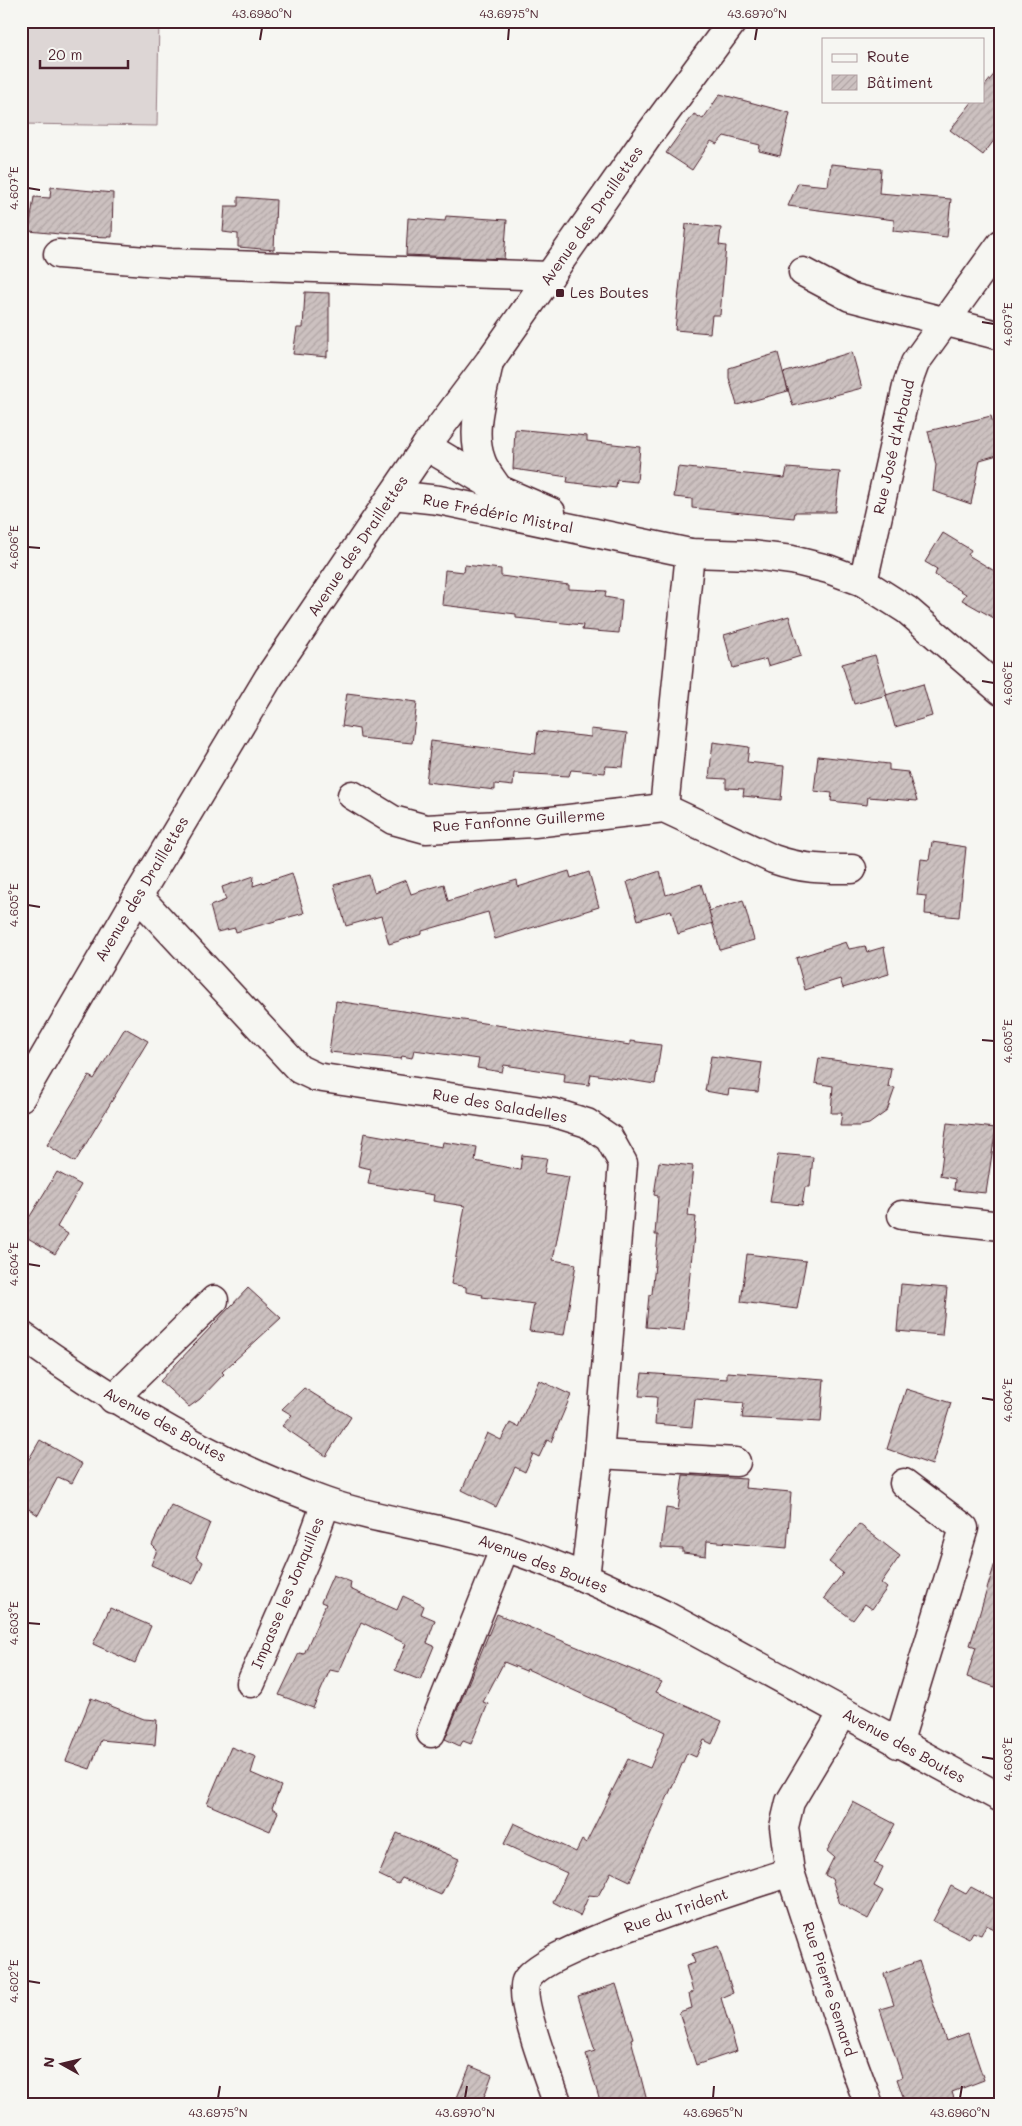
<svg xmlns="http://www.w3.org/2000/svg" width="1022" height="2126" font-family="Mali,sans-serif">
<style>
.pitch{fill:#ddd6d5;stroke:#947a80}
.building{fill:url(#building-hatch);stroke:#4a1f2b}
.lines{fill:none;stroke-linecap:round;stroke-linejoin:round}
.minor-casing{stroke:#4a1f2b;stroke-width:31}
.minor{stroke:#f6f6f2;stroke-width:28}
.ticks{fill:none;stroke:#4a1f2b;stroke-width:2}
.poi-dot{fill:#4a1f2b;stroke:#f6f6f2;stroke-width:2}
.labels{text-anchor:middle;stroke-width:4.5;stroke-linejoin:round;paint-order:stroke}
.street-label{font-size:15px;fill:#4a1f2b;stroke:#f6f6f2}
.poi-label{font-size:15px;fill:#4a1f2b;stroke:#f6f6f2;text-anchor:start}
.neatline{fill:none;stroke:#4a1f2b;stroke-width:2}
.ticks-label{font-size:12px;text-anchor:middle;fill:#4a1f2b}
</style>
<defs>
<pattern id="building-hatch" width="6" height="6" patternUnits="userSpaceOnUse" patternTransform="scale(1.25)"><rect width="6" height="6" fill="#ccc1c0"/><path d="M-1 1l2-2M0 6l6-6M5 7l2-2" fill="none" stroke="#b1a5a5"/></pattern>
</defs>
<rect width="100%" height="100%" fill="#f6f6f2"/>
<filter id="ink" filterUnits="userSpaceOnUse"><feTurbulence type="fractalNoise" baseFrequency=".02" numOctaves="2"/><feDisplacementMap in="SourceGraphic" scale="10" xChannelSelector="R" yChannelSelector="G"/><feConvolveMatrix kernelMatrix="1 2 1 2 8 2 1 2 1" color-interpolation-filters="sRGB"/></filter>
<g filter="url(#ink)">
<path class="pitch" d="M 21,21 L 159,21 L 157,126 L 21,124 Z"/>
<g class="building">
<path d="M 1001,66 L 1001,131 L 983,155 L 950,130 L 973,101 L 983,101 L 983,88 Z"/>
<path d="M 720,94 L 790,113 L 780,156 L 759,151 L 760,145 L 724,136 L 717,144 L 711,141 L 692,170 L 666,153 L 694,114 L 703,119 Z"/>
<path d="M 831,164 L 881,169 L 879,193 L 951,199 L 947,237 L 893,231 L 894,220 L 788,206 L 798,183 L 828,186 Z"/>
<path d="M 51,187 L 113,193 L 112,237 L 80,236 L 29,231 L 34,197 L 50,198 Z"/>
<path d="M 238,197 L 276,200 L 274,250 L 238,247 L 238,234 L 223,232 L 225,206 L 238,206 Z"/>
<path d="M 446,216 L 507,220 L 504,259 L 406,255 L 408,218 L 445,221 Z"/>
<path d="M 686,224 L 721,228 L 719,245 L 726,246 L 720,315 L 712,315 L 710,333 L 675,330 Z"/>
<path d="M 305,292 L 329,293 L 329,351 L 327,351 L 327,357 L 293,354 L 297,328 L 303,328 Z"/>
<path d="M 852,352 L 862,388 L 793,406 L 783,373 Z"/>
<path d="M 778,353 L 788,391 L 737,405 L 729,378 L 729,368 Z"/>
<path d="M 991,416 L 1001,454 L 980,460 L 971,504 L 933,491 L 936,465 L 928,431 Z"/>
<path d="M 515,429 L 587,436 L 587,441 L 640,447 L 637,482 L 617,480 L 616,488 L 567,482 L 568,477 L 513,469 Z"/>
<path d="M 678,467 L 785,478 L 787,468 L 840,472 L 835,512 L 795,512 L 794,518 L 692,508 L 692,499 L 674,497 Z"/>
<path d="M 943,533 L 971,550 L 968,555 L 1001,575 L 1001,622 L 962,600 L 966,594 L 935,575 L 937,569 L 925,562 Z"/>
<path d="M 465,565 L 501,569 L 501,576 L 569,585 L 569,589 L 606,591 L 605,597 L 622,600 L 619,633 L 582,630 L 583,625 L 516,618 L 516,614 L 442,605 L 445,570 L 464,572 Z"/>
<path d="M 789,616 L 801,656 L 768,666 L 766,659 L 733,668 L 724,635 Z"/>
<path d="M 875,655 L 887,695 L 854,704 L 842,664 Z"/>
<path d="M 923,684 L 932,716 L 895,727 L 886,695 Z"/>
<path d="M 347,693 L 417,702 L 412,743 L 360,738 L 359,729 L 342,726 Z"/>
<path d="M 591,729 L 627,733 L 623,767 L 606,766 L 605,773 L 571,770 L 569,776 L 514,773 L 513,786 L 495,784 L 495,790 L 426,782 L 431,741 L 535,754 L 538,731 L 591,737 Z"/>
<path d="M 713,742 L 749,747 L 747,762 L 784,766 L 781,800 L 743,796 L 744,789 L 726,788 L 726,779 L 709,778 Z"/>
<path d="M 818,756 L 889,764 L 889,770 L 908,772 L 917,801 L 868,797 L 867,805 L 831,801 L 832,793 L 814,791 Z"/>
<path d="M 932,842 L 966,847 L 959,917 L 925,914 L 926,896 L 917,895 L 921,859 L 929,860 Z"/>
<path d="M 569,871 L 571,878 L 589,872 L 599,907 L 495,939 L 488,912 L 422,931 L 422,934 L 389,944 L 381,916 L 346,926 L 334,885 L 369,875 L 374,892 L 406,880 L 411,894 L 444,884 L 448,901 L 517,880 L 518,887 Z"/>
<path d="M 660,871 L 666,895 L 701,884 L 713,923 L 678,934 L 671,910 L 638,920 L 627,882 Z"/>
<path d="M 292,873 L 304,913 L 236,932 L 235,928 L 217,932 L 210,906 L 226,900 L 222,887 L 254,876 L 253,886 Z"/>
<path d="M 743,900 L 754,940 L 720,950 L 709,911 Z"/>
<path d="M 846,942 L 849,949 L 865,946 L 867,952 L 884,947 L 889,974 L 843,988 L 840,979 L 805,990 L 796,958 Z"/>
<path d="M 336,1001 L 630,1045 L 630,1041 L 661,1045 L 655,1084 L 591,1074 L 589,1085 L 564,1082 L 565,1074 L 504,1065 L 502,1072 L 477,1068 L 479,1059 L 414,1050 L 412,1058 L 402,1056 L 401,1059 L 329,1052 Z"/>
<path d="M 125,1028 L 148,1041 L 75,1162 L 47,1145 L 89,1076 L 94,1079 Z"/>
<path d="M 711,1056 L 762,1063 L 758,1092 L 729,1089 L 728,1095 L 705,1091 Z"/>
<path d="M 819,1058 L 891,1068 L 888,1087 L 895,1088 L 887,1111 L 869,1124 L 859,1126 L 840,1126 L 842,1113 L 831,1113 L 833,1086 L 815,1083 Z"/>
<path d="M 947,1123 L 996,1128 L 986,1193 L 954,1190 L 955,1179 L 940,1176 Z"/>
<path d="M 364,1133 L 442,1147 L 443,1142 L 477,1147 L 475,1161 L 520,1170 L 522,1155 L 547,1158 L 544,1173 L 569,1177 L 553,1260 L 576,1264 L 564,1335 L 529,1331 L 534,1304 L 482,1297 L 483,1295 L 466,1292 L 466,1287 L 451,1284 L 465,1206 L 433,1201 L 434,1195 L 368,1184 L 371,1169 L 358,1166 Z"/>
<path d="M 778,1154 L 813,1157 L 810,1187 L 805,1187 L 802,1205 L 770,1202 Z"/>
<path d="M 659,1162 L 693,1166 L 688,1216 L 696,1217 L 684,1330 L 646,1327 L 649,1295 L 652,1294 L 658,1235 L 655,1235 L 658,1196 L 654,1195 Z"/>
<path d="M 57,1172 L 81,1185 L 57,1227 L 68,1234 L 55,1254 L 21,1234 L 21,1231 Z"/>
<path d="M 747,1254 L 806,1261 L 797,1309 L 741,1302 Z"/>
<path d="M 901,1284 L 947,1288 L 942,1335 L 897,1331 Z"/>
<path d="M 248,1288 L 281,1318 L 222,1372 L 224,1374 L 200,1399 L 189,1407 L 160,1381 Z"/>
<path d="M 727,1372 L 824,1379 L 821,1422 L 742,1418 L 744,1403 L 695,1399 L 692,1427 L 655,1424 L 657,1397 L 639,1396 L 642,1373 L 727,1379 Z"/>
<path d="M 539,1380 L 571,1395 L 551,1442 L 547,1440 L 539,1457 L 533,1454 L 525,1472 L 515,1467 L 496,1507 L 462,1490 L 487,1433 L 501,1440 L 510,1423 L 518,1427 Z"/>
<path d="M 304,1388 L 351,1417 L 326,1456 L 282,1426 L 292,1415 L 282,1409 Z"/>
<path d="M 906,1389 L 951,1403 L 932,1465 L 887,1449 Z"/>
<path d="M 40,1440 L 82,1464 L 72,1483 L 58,1477 L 38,1515 L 21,1504 L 21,1473 Z"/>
<path d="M 683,1475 L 746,1479 L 745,1488 L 791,1492 L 787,1548 L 707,1541 L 706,1556 L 683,1553 L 683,1549 L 661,1548 L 666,1508 L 678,1510 Z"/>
<path d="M 171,1505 L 210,1523 L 196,1557 L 203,1562 L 193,1584 L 151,1565 L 157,1550 L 152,1545 Z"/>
<path d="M 859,1524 L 900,1556 L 881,1583 L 887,1588 L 872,1609 L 865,1604 L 853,1620 L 824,1598 L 843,1573 L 829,1562 Z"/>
<path d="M 995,1563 L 1001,1564 L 1001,1674 L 995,1687 L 967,1677 L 976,1647 L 970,1645 Z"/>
<path d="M 333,1575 L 351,1582 L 350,1589 L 397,1610 L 403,1596 L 424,1606 L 421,1614 L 435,1620 L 427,1643 L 434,1646 L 420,1680 L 395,1670 L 406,1644 L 361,1622 L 339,1672 L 330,1670 L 313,1708 L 279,1695 L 299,1653 L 304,1654 L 326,1604 L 321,1602 Z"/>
<path d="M 110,1608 L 151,1626 L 135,1663 L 93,1644 Z"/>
<path d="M 497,1614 L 662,1682 L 656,1692 L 722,1721 L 712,1744 L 704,1740 L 696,1757 L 687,1753 L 630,1881 L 611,1872 L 598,1896 L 589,1895 L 580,1916 L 553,1902 L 567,1873 L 504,1844 L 514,1823 L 576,1852 L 582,1840 L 586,1843 L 628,1759 L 650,1768 L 665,1732 L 527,1669 L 526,1671 L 504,1662 L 483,1702 L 488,1704 L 471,1744 L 463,1741 L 460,1746 L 445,1739 Z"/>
<path d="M 91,1698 L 144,1719 L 157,1720 L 155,1745 L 101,1740 L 90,1769 L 66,1761 Z"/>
<path d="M 231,1747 L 256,1757 L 251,1773 L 281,1786 L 272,1808 L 278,1812 L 270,1831 L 207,1804 Z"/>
<path d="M 853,1802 L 895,1824 L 874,1863 L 883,1867 L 874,1886 L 883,1891 L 868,1919 L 840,1904 L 832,1879 L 825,1875 L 834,1857 L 827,1851 Z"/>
<path d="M 397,1833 L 459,1859 L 441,1895 L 402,1878 L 398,1884 L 379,1875 Z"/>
<path d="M 951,1886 L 966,1894 L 971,1887 L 1001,1903 L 1001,1932 L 986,1925 L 981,1935 L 973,1932 L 969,1939 L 933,1921 Z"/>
<path d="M 718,1946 L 733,1993 L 721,1998 L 737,2051 L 696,2065 L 679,2012 L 692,2008 L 689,1994 L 693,1992 L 686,1966 L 695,1963 L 692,1954 Z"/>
<path d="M 919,1961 L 946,2041 L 968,2033 L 984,2080 L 952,2092 L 956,2105 L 906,2105 L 897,2079 L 902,2077 L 880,2009 L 894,2005 L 884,1974 Z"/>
<path d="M 616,1984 L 633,2038 L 631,2039 L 648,2105 L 601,2105 L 586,2054 L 595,2051 L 578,1996 Z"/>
<path d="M 470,2066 L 492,2075 L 481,2105 L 454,2105 Z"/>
</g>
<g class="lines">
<defs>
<g id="minor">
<path d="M 58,254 L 171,263 L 550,276"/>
<path d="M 803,272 L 850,297 L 1001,336"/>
<path d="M 488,367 C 482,397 470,431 481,460 C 484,470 492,479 497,487"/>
<path d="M 426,446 L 498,489 L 551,512"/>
<path d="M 393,495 L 439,500 L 690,553 L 752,555 L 792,560 L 828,569 L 863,582 L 907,610 L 1001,691"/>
<path d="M 863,582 L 908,382 L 915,363 L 1001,244"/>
<path d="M 352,795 L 393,820 L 426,829 L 534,823 L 664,808 L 773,859 C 802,869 821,869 852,869"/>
<path d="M 664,808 L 690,553"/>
<path d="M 138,896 L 299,1069 L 316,1077 L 555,1113 L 587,1123 L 609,1138 L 623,1163 L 599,1454 L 585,1578"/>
<path d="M 21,1097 L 138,896 L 269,677 L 426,446 L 489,362 L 648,136 L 733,21"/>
<path d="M 902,1215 L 1001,1226"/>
<path d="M 21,1335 C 114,1402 217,1464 325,1502 C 373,1519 424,1525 472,1538 C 537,1554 605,1586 665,1615 L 1001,1798"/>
<path d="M 113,1399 L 214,1300"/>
<path d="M 599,1454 L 736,1462"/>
<path d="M 251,1683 L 305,1560 L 326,1503"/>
<path d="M 843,1713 L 790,1802 L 784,1827 L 790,1872 L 846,2043 L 869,2105"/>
<path d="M 431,1733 L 505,1547"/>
<path d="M 898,1744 L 964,1528 L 904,1483"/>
<path d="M 558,2105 C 550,2081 518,2001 526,1981 C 540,1949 749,1886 790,1872"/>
</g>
</defs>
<use href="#minor" class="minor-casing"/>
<use href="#minor" class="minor"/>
</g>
</g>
<path class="ticks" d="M 260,40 L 262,28M 508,40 L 509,28M 755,40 L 757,28M 28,188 L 40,190M 982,322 L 994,324M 28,547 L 40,548M 982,681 L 994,683M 28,905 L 40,907M 982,1040 L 994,1041M 28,1264 L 40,1266M 982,1398 L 994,1400M 28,1623 L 40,1624M 982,1757 L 994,1759M 28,1981 L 40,1983M 218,2098 L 220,2086M 465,2098 L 467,2086M 713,2098 L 714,2086M 960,2098 L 962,2086"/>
<rect class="poi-dot" x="555" y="288" width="10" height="10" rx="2.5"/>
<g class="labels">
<g class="street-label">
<text transform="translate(592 216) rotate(-55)" y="5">Avenue des Draillettes</text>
<text transform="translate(894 447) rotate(-77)" y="5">Rue José d'Arbaud</text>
<text transform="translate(498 514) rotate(11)" y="5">Rue Frédéric Mistral</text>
<text transform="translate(358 546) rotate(-56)" y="5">Avenue des Draillettes</text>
<text transform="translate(519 821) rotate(-4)" y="5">Rue Fanfonne Guillerme</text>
<text transform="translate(142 889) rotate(-59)" y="5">Avenue des Draillettes</text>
<text transform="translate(500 1106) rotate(10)" y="5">Rue des Saladelles</text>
<text transform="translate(165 1425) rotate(29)" y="5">Avenue des Boutes</text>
<text transform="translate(543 1564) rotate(21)" y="5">Avenue des Boutes</text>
<text transform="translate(288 1593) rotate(-67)" y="5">Impasse les Jonquilles</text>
<text transform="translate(904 1746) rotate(29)" y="5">Avenue des Boutes</text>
<text transform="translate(676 1911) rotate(-19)" y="5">Rue du Trident</text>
<text transform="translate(829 1989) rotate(72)" y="5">Rue Pierre Semard</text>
</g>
<g class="poi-label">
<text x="570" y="298">Les Boutes</text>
</g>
</g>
<rect width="1022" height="2126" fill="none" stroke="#f6f6f2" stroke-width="55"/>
<rect x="822" y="38" width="162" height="65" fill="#f6f6f2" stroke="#b1a0a2"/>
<rect x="832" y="54" width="25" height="8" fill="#f6f6f2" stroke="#b1a0a2"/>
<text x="867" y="62" font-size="15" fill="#4a1f2b">Route</text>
<rect x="832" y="75" width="25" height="15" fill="url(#building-hatch)" stroke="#b1a0a2"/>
<text x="867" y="88" font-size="15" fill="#4a1f2b">Bâtiment</text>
<g transform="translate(62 2064) rotate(278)" stroke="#f6f6f2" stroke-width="4" paint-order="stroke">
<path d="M0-4L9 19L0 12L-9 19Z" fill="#4a1f2b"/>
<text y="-8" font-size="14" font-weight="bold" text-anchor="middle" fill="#4a1f2b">N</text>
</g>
<path d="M40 60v8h88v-8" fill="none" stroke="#4a1f2b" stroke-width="2.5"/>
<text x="48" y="60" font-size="15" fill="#4a1f2b" stroke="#f6f6f2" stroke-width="4" paint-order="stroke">20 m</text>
<rect x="28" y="28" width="966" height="2070" class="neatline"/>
<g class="ticks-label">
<text x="262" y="18">43.6980°N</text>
<text x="509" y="18">43.6975°N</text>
<text x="757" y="18">43.6970°N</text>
<text transform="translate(14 188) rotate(-90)" y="4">4.607°E</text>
<text transform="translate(1008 324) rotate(-90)" y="4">4.607°E</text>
<text transform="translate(14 547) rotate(-90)" y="4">4.606°E</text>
<text transform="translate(1008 683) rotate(-90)" y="4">4.606°E</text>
<text transform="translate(14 905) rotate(-90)" y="4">4.605°E</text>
<text transform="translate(1008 1041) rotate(-90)" y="4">4.605°E</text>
<text transform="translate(14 1264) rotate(-90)" y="4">4.604°E</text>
<text transform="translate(1008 1400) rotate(-90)" y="4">4.604°E</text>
<text transform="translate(14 1623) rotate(-90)" y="4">4.603°E</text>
<text transform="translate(1008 1759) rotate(-90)" y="4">4.603°E</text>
<text transform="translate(14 1981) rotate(-90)" y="4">4.602°E</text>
<text x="218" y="2117">43.6975°N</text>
<text x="465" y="2117">43.6970°N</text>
<text x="713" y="2117">43.6965°N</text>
<text x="960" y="2117">43.6960°N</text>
</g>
</svg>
